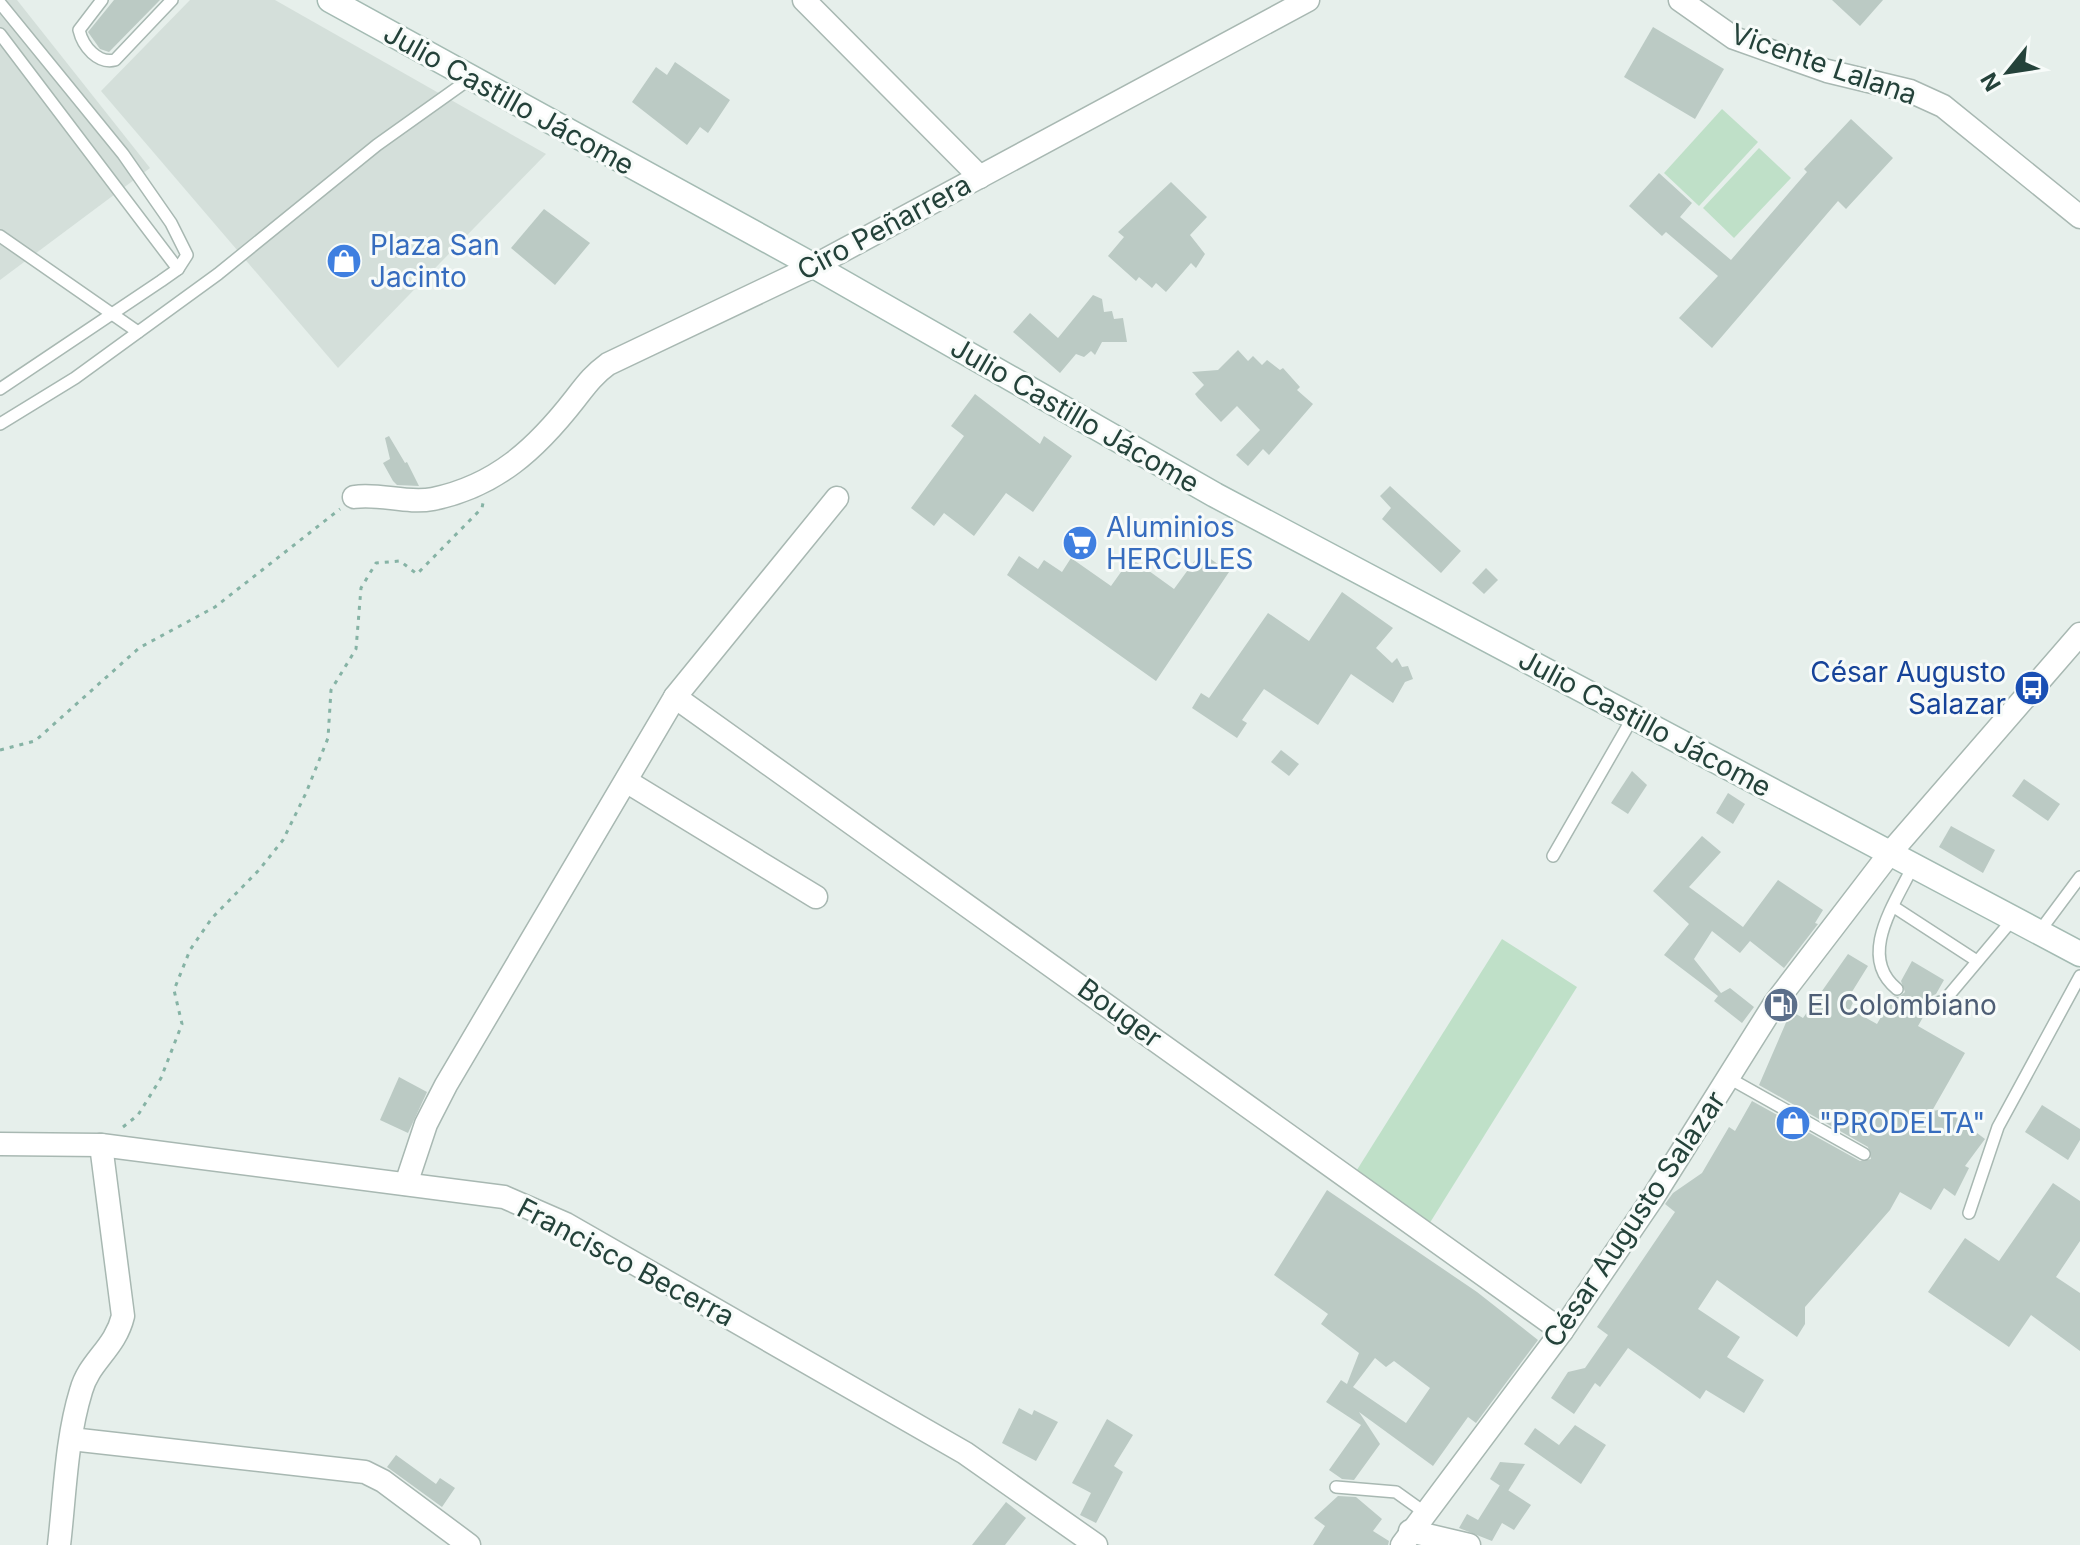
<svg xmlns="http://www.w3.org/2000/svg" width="2080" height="1545" font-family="Inter,sans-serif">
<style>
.built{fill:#d4dfda}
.green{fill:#bfe0c8}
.building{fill:#bbcac4;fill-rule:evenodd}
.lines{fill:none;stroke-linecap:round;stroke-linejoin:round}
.lane-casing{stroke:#a8b8b2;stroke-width:14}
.street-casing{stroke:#a8b8b2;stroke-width:25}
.secondary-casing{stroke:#a4bbb3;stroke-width:27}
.path{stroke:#86b3a5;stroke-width:3;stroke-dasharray:4 6;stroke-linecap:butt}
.lane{stroke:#fff;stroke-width:11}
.street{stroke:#fff;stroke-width:22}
.secondary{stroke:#fff;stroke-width:24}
.labels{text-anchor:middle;stroke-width:6;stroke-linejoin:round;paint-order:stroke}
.street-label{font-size:28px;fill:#24423a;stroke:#f7fbf9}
.shop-label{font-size:28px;fill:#366cbe;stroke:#f7fbf9;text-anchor:start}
.transit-label{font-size:28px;fill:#164399;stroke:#f7fbf9;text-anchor:end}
.service-label{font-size:28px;fill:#4e5e75;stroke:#f7fbf9;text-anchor:start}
</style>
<rect width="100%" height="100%" fill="#e6efeb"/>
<g class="built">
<path d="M 0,0 L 17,0 L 150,168 L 0,280 Z"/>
<path d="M 190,0 L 275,0 L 546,154 L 338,368 L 101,91 Z"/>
</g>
<g class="green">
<path d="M 1722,109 L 1758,142 L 1699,206 L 1664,173 Z"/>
<path d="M 1759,148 L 1791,178 L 1734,238 L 1703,208 Z"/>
<path d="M 1502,939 L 1577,987 L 1421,1237 L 1345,1189 Z"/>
</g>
<g class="building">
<path d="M 114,0 L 160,0 L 109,52 L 100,49 L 88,32 Z"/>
<path d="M 1832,0 L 1883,0 L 1860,26 Z"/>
<path d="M 1653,27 L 1724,69 L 1695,119 L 1624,77 Z"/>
<path d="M 675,62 L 730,100 L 708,133 L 700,127 L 687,145 L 632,102 L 656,67 L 667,75 Z"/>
<path d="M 1851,119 L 1893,158 L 1846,209 L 1838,201 L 1712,348 L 1679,318 L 1718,276 L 1666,232 L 1662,236 L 1629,206 L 1659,173 L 1692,203 L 1680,217 L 1731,260 L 1807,172 L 1804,169 Z"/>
<path d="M 1171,182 L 1207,217 L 1190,235 L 1205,254 L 1196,268 L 1191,263 L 1166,292 L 1156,283 L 1152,288 L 1139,277 L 1136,281 L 1108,256 L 1124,237 L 1118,232 Z"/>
<path d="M 544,209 L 590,243 L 555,285 L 511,248 Z"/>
<path d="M 1093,295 L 1102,299 L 1104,312 L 1112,311 L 1114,319 L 1123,318 L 1127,342 L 1102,342 L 1095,355 L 1091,351 L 1084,357 L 1076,354 L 1060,373 L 1013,332 L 1030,313 L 1058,338 Z"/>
<path d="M 1238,350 L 1248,361 L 1253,356 L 1262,365 L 1267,360 L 1280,370 L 1283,368 L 1300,387 L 1297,390 L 1313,404 L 1269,455 L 1263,449 L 1248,466 L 1236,455 L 1260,430 L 1237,406 L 1221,422 L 1198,398 L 1195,394 L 1204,385 L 1192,372 L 1218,370 Z"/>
<path d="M 975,394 L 1040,444 L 1044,436 L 1072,456 L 1033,512 L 1006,493 L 974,536 L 944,513 L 934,526 L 911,508 L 964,436 L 951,426 Z"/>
<path d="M 389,436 L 405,463 L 407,462 L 419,486 L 397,485 L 393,481 L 383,463 L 390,459 L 385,438 Z"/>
<path d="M 1390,486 L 1461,551 L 1441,573 L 1382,519 L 1391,508 L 1380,496 Z"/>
<path d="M 1201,552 L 1229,572 L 1156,681 L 1007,575 L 1019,556 L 1038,569 L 1044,560 L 1062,572 L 1071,558 L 1111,586 L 1131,558 L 1174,589 Z"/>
<path d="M 1486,568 L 1498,580 L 1484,594 L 1472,583 Z"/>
<path d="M 1342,592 L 1393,628 L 1376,648 L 1392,663 L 1397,658 L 1402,667 L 1408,666 L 1413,679 L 1405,682 L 1393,703 L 1351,674 L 1318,725 L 1264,689 L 1242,720 L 1247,723 L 1237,738 L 1192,708 L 1201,693 L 1209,698 L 1268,613 L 1309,641 Z"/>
<path d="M 1281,750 L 1299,764 L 1289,776 L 1271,762 Z"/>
<path d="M 1632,771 L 1647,785 L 1628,814 L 1611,803 Z"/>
<path d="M 2024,779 L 2060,804 L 2048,821 L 2012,796 Z"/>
<path d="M 1728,793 L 1745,804 L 1733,824 L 1716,813 Z"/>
<path d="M 1951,826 L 1995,850 L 1983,873 L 1939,847 Z"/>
<path d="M 1702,836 L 1721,852 L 1689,887 L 1743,927 L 1778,880 L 1823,910 L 1815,923 L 1818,924 L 1784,968 L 1750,941 L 1740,953 L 1712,931 L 1694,959 L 1721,993 L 1730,988 L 1754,1007 L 1742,1023 L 1714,1001 L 1718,996 L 1664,955 L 1689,924 L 1653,891 Z"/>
<path d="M 1848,954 L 1868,966 L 1850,995 L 1855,998 L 1850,1009 L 1877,1024 L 1893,996 L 1899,997 L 1905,992 L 1901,981 L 1912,961 L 1944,980 L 1936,994 L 1923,1000 L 1922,1007 L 1926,1012 L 1918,1026 L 1965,1053 L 1932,1111 L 1945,1109 L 1985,1139 L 1965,1166 L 1969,1168 L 1955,1196 L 1944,1188 L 1931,1210 L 1900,1192 L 1890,1210 L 1805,1307 L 1805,1324 L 1797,1337 L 1717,1280 L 1698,1309 L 1740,1337 L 1727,1357 L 1764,1380 L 1744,1413 L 1706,1390 L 1700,1399 L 1628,1348 L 1600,1387 L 1595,1383 L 1574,1414 L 1551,1398 L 1568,1372 L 1585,1368 L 1608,1335 L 1597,1327 L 1675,1212 L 1665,1204 L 1673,1193 L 1702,1173 L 1729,1127 L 1735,1131 L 1752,1101 L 1860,1161 L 1871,1159 L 1868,1147 L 1759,1085 L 1791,1011 L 1803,1018 Z"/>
<path d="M 399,1077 L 427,1092 L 408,1133 L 380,1120 Z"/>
<path d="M 2042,1105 L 2080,1129 L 2080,1140 L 2068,1160 L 2025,1132 Z"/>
<path d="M 2053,1183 L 2080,1201 L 2080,1241 L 2056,1277 L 2080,1293 L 2080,1351 L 2031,1315 L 2009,1347 L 1928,1292 L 1965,1238 L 1999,1261 Z"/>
<path d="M 1327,1190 L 1477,1292 L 1538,1340 L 1476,1423 L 1468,1417 L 1433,1466 L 1359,1412 L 1380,1444 L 1354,1480 L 1342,1479 L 1329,1470 L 1361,1425 L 1326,1402 L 1341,1380 L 1347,1384 L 1359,1353 L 1321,1324 L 1328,1314 L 1274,1275 ZM 1375,1358 L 1386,1367 L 1394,1361 L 1430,1388 L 1406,1423 L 1353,1387 Z"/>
<path d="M 1019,1408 L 1032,1415 L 1034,1410 L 1058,1422 L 1036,1461 L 1002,1443 Z"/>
<path d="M 1107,1419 L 1133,1435 L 1114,1466 L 1123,1472 L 1096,1523 L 1080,1515 L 1091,1493 L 1072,1483 Z"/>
<path d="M 1575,1425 L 1606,1445 L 1581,1484 L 1524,1444 L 1535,1428 L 1559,1445 Z"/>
<path d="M 396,1455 L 436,1484 L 440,1478 L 455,1488 L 442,1507 L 387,1467 Z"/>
<path d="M 1500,1462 L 1525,1464 L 1508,1491 L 1490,1479 Z"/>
<path d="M 1500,1485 L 1531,1505 L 1514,1530 L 1502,1523 L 1492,1541 L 1459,1528 L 1467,1514 L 1478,1520 Z"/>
<path d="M 1338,1496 L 1356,1497 L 1382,1519 L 1373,1531 L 1389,1541 L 1388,1545 L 1313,1545 L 1325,1526 L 1314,1518 Z"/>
<path d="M 1006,1502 L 1026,1518 L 1005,1545 L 972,1545 Z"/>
</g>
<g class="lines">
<defs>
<g id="lane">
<path d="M 102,0 L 79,30 C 83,47 98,64 115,60 L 172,0"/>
<path d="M 0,3 L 123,154 L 171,223 L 187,255 L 178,269 L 161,281 L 0,389"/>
<path d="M 0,34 L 178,269"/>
<path d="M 0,236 L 138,332"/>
<path d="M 0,424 L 75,378 L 218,274 L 377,145 L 471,78"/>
<path d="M 1553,856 L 1633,717"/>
<path d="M 1894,907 L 1977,961"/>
<path d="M 2039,932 L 2080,877"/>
<path d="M 1897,989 C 1856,956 1896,902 1914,864"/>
<path d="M 1930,1005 L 1944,1001 L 2013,919"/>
<path d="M 1727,1077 L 1864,1154"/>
<path d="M 1969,1213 L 1998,1127 L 2080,976"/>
<path d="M 1336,1487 L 1396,1492 L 1424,1512"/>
</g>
<g id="street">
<path d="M 804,0 L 980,177"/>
<path d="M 1680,0 L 1734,38 L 1827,71 L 1910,91 L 1943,106 L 2080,217"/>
<path d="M 354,497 C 380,493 406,504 433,499 C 496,486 536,449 575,399 C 586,385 593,375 608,364 L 814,266 L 1308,0"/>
<path d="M 675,697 L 1562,1331"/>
<path d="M 626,781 L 816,897"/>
<path d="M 0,1144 L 101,1145 L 504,1197 L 566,1224 L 965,1453 L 1096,1545"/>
<path d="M 406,1184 L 426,1124 L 446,1085 L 675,697 L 837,498"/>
<path d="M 71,1439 L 365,1472 L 383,1481 L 469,1545"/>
<path d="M 1410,1531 L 1469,1545"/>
<path d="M 59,1545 C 65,1494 66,1440 81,1391 C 89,1361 115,1349 123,1316 L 101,1145"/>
<path d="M 1402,1545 L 1562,1331 L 1652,1199 L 1775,1003 L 1890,853 L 2080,634"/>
</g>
<path id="secondary" d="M 330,0 L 814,266 L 1215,495 L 2080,954"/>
</defs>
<use href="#lane" class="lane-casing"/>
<use href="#street" class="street-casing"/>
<use href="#secondary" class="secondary-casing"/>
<g class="path">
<path d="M 0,750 L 35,741 L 139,648 L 215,607 L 340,509"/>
<path d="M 123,1127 L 138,1115 L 161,1078 L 182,1024 L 174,990 L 190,950 L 212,918 L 259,870 L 283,840 L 306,793 L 328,738 L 331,690 L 356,649 L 361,588 L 376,563 L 400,561 L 417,574 L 482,508 L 483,503"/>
</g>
<use href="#lane" class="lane"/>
<use href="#street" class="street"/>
<use href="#secondary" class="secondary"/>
</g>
<defs>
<symbol id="shop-disc" viewBox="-11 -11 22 22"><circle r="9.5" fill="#3f7fe0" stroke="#f7fbf9"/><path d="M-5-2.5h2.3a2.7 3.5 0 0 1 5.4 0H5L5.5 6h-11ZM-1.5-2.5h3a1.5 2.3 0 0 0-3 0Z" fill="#fff"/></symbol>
<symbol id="supermarket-disc" viewBox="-11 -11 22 22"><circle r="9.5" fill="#3f7fe0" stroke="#f7fbf9"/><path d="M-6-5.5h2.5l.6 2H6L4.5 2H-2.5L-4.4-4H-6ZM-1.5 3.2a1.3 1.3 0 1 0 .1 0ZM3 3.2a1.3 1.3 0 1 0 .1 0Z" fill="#fff"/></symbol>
<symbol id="bus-disc" viewBox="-11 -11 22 22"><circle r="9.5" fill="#1a4fb4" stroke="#f7fbf9"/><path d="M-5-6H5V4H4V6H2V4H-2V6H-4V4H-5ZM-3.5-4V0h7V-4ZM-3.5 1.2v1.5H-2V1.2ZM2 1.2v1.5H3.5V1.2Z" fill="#fff"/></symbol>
<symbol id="fuel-disc" viewBox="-11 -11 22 22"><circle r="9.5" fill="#5c6f8a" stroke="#f7fbf9"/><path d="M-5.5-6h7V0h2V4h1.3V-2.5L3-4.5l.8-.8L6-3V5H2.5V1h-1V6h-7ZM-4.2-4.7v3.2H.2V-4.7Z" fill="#fff"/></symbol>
</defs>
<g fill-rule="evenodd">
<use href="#shop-disc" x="324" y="241" width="40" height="40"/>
<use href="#supermarket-disc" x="1060" y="523" width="40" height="40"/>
<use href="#bus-disc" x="2012" y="668" width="40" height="40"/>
<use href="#fuel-disc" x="1761" y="985" width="40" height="40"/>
<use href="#shop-disc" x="1773" y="1103" width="40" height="40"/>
</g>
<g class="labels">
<g class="street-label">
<text transform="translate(1824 64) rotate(19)" y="10">Vicente Lalana</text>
<text transform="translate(509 99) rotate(29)" y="10">Julio Castillo Jácome</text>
<text transform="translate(884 227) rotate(-28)" y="10">Ciro Peñarrera</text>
<text transform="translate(1075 415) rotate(30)" y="10">Julio Castillo Jácome</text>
<text transform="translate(1645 723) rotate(28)" y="10">Julio Castillo Jácome</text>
<text transform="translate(1120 1013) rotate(36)" y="10">Bouger</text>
<text transform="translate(1634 1219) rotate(-56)" y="10">César Augusto Salazar</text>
<text transform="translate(626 1262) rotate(28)" y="10">Francisco Becerra</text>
</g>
<g class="shop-label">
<text x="370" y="255">Plaza San<tspan x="370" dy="32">Jacinto</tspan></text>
<text x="1106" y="537">Aluminios<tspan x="1106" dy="32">HERCULES</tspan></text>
<text x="1819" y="1133">"PRODELTA"</text>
</g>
<g class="transit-label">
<text x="2006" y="682">César Augusto<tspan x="2006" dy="32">Salazar</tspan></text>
</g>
<g class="service-label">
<text x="1807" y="1015">El Colombiano</text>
</g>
</g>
<g transform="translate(2008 72) rotate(240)" stroke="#f7fbf9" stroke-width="6" paint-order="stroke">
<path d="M0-6L14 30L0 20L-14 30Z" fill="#24423a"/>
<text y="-12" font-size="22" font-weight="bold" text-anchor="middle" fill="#24423a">N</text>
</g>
</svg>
